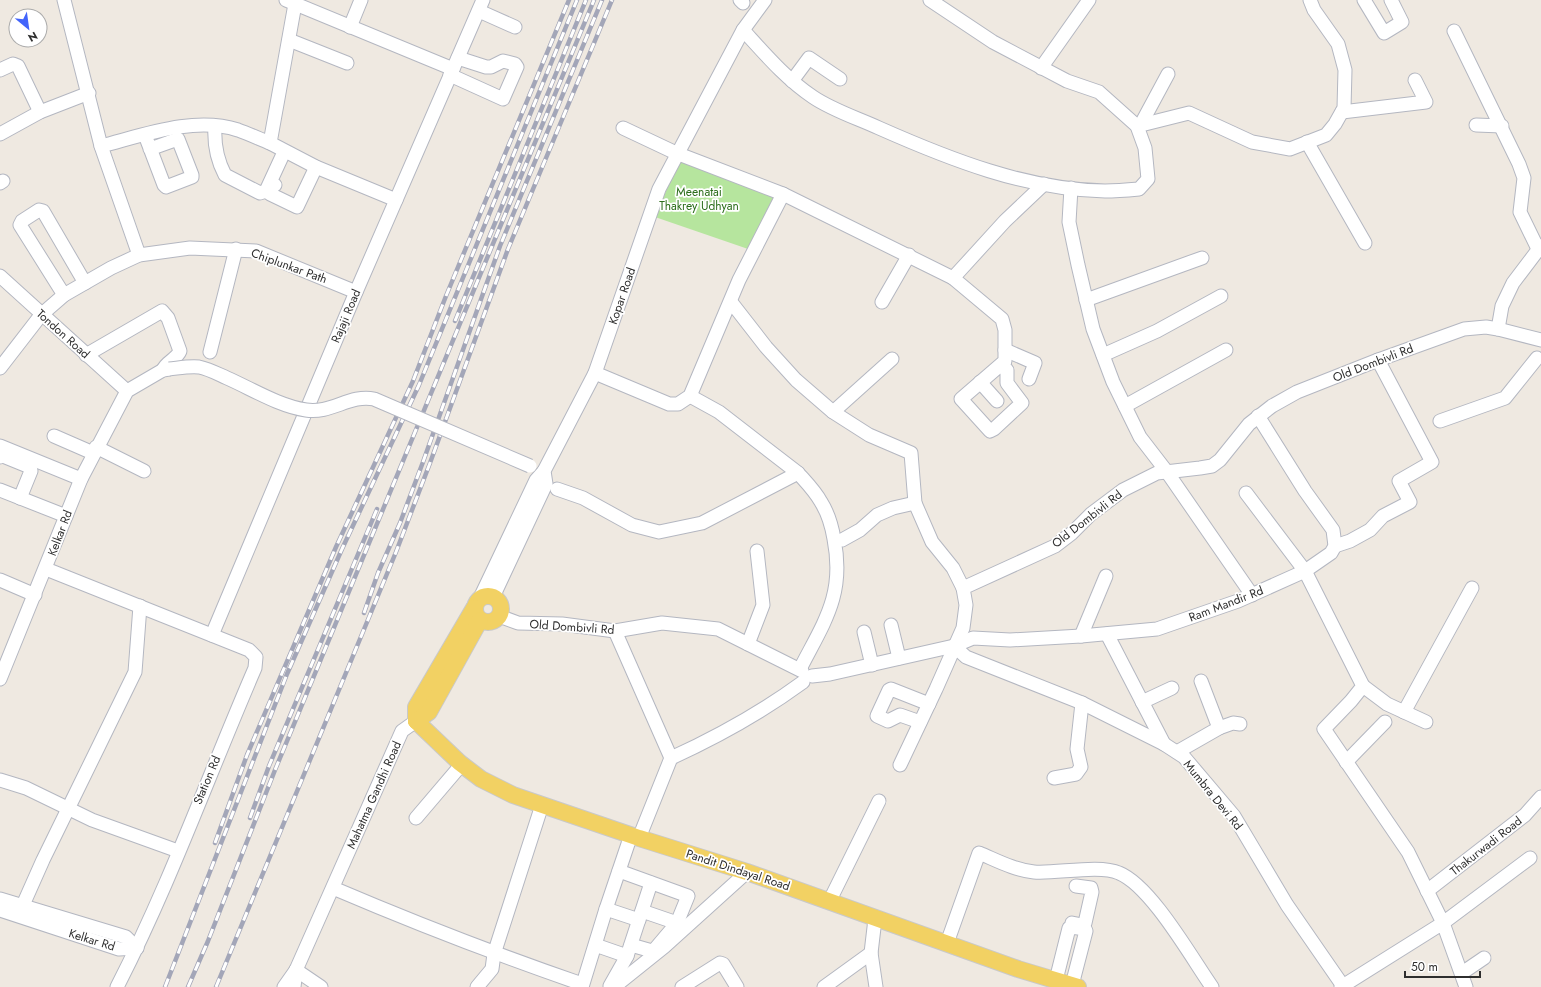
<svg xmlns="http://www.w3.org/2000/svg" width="1541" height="987" font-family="Jost,sans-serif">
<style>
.green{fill:#b6e59e}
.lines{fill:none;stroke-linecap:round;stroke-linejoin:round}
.minor-casing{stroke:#b4b7c1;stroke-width:15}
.major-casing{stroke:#c9c9c9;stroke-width:18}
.minor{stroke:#fff;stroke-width:13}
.major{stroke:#f2d163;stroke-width:16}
.rail-casing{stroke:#a3a6b8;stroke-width:4.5}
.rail{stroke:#fff;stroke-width:3;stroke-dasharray:9;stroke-linecap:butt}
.minor-bridge-casing{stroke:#b4b7c1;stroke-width:15;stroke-linecap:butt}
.minor-bridge{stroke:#fff;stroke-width:13}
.labels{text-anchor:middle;stroke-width:3.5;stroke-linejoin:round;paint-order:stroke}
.park-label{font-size:12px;fill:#2c6e1b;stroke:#fff}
.street-label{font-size:12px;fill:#2e2e2e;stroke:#fff}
</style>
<rect width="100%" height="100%" fill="#efe9e1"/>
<path class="green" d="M 680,158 L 780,197 L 751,250 L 655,217 Z"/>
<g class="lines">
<defs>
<g id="minor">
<path d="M 64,0 L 101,146 L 139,255"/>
<path d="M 286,0 L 453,69"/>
<path d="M 740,0 L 743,3"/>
<path d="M 1364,0 L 1384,33 L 1402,22 L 1391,0"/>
<path d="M 295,4 L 270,143 L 316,167 L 396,200"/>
<path d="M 479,11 L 515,27"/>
<path d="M 350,27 L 361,0"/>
<path d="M 743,30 C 764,53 786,79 813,97 C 832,110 857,118 879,128 C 949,159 1027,190 1105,191 C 1116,191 1128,190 1139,189 L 1148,179 L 1145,148 L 1137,126 L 1099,92 L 1067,81 L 993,42 L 930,0"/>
<path d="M 1454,31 L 1519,164 L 1524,178 L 1520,212 L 1538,249"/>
<path d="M 289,40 L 347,63"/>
<path d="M 1041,68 L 1089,0"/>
<path d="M 0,70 L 13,64 L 18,66 L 40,112"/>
<path d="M 450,75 L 503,99 L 517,67 L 515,64 L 503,61 L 491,67 L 486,67 L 458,58"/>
<path d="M 792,81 L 809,58 L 840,79"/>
<path d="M 1342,112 L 1426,102 L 1415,80"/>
<path d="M 1476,125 L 1502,126"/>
<path d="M 215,126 C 214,142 217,160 225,175 L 260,193 L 266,191 L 284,152"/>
<path d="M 1137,126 L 1189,113 L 1252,142 L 1290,149 L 1326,135 L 1335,124 L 1344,108 L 1345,70 L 1338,44 L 1314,10 L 1310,0"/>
<path d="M 1140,126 L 1168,74"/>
<path d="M 623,128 L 676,153 L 783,194 L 953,278 L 1005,221 L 1044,184"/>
<path d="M 0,134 L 40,112 L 89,93"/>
<path d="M 145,135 L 164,185 L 166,187 L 192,177 L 192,175 L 178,139 L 150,149"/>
<path d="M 1307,142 L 1365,243"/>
<path d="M 101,146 C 144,135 194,116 238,130 C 249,134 260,139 270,143"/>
<path d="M 0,183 L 3,181"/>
<path d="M 275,185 L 273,185 L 270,194 L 297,207 L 316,167"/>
<path d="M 1071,188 L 1069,222 L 1078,265 L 1093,329 L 1113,382 L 1140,437 L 1167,472 L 1252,595"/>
<path d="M 0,276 L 127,391"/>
<path d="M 953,278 L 1002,319 L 1005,330 L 1005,361 L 961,399 L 990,431 L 994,429 L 1022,403 L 1007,383 L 1007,370 L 1002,365"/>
<path d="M 64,295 L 20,225 L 22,221 L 39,210 L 43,211 L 85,283"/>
<path d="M 1086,300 L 1202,258"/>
<path d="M 731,302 L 766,347 L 796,380 L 833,412 L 869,435 L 911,453 L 915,503 L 932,542 L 953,568 L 963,588"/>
<path d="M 882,302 L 909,255"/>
<path d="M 1498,329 L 1502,306 L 1513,283 L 1541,246"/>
<path d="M 1005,350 L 1035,363 L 1029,379"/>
<path d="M 210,352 L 236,249"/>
<path d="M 86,355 L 162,311 L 168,318 L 180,351 C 177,359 166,362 163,370"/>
<path d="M 1103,355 L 1157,331 L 1221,296"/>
<path d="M 0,368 L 41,315 L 64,295 L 111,268 L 139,255 L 190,248 L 256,251 L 356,292"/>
<path d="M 595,373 L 669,404 L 678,404 L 690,396 L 739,280 L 783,194"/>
<path d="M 980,382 L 997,401"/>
<path d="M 1125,406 L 1226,350"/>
<path d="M 833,412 L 892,359"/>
<path d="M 1440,421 L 1505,398 L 1537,358"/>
<path d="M 54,436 L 93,453"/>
<path d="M 0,446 L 81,479"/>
<path d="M 96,447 L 144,471"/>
<path d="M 0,457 L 3,456 L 30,467 L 31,471 L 20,498"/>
<path d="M 798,473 C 806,482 815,491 821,502 C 828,513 832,527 834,539 C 845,595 824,622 800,669"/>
<path d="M 557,489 L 583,498 L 632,525 L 659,532 L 702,523 L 798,473 L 719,412 L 690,396"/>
<path d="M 0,490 L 66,516"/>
<path d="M 1246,493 L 1305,571 L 1363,686 L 1351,701 L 1324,729 L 1408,852 L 1443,923 L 1530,858"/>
<path d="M 842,540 L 860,530 L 877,515 L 893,508 L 915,503"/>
<path d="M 1335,546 L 1350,541 L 1370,530 L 1383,516 L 1410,502 L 1399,481 L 1432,462 L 1378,360"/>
<path d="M 46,569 L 249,650 L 256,657 L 255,668 C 209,774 170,884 117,987"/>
<path d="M 0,580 L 35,595"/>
<path d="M 493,597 L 546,484 L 544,471 L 595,373 L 659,189 L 743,30 L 765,0"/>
<path d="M 480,598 L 536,480 L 544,471"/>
<path d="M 499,616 L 518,623 L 562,624 L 615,631 L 662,623 L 718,629 L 802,671"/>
<path d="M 891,625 L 899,658"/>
<path d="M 615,631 L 671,758"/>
<path d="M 864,632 L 872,665"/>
<path d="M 1107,634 L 1164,744"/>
<path d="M 212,635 L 356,292 L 483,0"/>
<path d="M 1081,636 L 1106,576"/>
<path d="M 748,644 L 763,605 L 757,551"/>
<path d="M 954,646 L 966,657 L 1082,703 L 1164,744 L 1184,757 L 1234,816 L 1287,905 L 1343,986"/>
<path d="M 812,676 L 830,674 L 954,646 L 973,638 L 1010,640 L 1081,636 L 1157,629 L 1238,601 L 1305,571 L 1331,553 L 1335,546 L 1333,530 L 1305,491 L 1258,416"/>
<path d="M 0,679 L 81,479 L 127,391 L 163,370 L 169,369"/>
<path d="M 1363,686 L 1387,704 L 1426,722"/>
<path d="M 1142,702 L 1172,688"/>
<path d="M 1404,712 L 1472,588"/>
<path d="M 920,722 L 900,715 L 888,721 L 877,716 L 889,690 L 891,689 L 929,704"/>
<path d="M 1219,728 L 1233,723 L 1240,724"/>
<path d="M 1177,752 L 1219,728 L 1201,681"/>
<path d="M 1346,762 L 1385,722"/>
<path d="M 900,765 L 936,689 L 963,628 L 966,605 L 963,588 L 1055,546 L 1072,533 L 1091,514 L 1123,490 L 1157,473 L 1200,468 L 1212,466 L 1220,460 L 1249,424 L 1272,406 L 1297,392 L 1378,360 L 1464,329 L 1486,327 L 1498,329 L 1541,340"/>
<path d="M 1054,778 L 1076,774 L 1081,767 L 1077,749 L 1082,703"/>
<path d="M 0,780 L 26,788 L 92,820 L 178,851"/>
<path d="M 416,818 L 462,764"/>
<path d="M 639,838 L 671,758 C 717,737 762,712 803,682"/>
<path d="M 619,871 L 688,896 L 677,923 L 655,949 L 652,951 L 631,945"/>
<path d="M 333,888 C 415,923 498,955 582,984"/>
<path d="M 1427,891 L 1525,815 L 1541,797"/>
<path d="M 0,899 L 126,937 L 137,948"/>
<path d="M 829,902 L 879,801"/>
<path d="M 23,905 L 43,860 L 135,672 L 140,606"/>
<path d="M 606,909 L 639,920"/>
<path d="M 0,910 L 119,949 L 137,948"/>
<path d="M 642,911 L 677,923"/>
<path d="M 875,919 L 871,953 L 876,987"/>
<path d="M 1072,923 L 1082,925 L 1085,923 L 1092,892 L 1091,888 L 1076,886"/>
<path d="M 947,943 L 979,853 C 996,860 1014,870 1034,872 C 1056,874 1099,864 1119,873 C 1151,886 1191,957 1212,987"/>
<path d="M 601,947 L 627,956 L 610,986"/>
<path d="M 627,956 L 651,883"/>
<path d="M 296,970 L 321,987"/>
<path d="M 1462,973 L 1484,958"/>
<path d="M 1056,980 L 1069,928 L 1071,927 L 1085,929 L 1086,931 L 1072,985"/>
<path d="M 284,987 L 296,970"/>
<path d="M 294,987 L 296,970 L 402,731 L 416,721"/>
<path d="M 477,987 L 492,969 L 494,954 L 542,805"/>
<path d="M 582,987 L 606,909 L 631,835"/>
<path d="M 614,987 L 664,947 L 747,872"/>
<path d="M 682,987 L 720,963 L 723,964 L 737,987"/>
<path d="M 824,987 L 871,953"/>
<path d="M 1341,987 L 1443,923 L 1466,987"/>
</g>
<g id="major">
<circle cx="488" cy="609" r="13"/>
<path d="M 416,721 L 460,763 L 481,779 L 513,795 L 639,838 L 747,872 L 1018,969 L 1078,987"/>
<path d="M 416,721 L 416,707 L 474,608"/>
<path d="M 416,721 L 429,712 L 480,620"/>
</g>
</defs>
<use href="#minor" class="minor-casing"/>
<use href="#major" class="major-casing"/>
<use href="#minor" class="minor"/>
<use href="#major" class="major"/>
<defs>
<g id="rail">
<path d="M 455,321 L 586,0"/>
<path d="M 364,613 L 378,573 L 400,523 L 423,462 L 500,246 L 602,0"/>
<path d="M 250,818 L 269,766 L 377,509"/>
<path d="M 215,843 L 247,755 L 336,547 L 413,381 L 446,296 L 569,0"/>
<path d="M 165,987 L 287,674 L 342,549 L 419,385 L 577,0"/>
<path d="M 188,987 L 208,941 L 275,770 L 594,0"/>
<path d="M 216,987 L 396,552 L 430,463 L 508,249 L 612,0"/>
</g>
</defs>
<use href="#rail" class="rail-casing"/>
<use href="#rail" class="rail"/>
<defs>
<path id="minor-bridge" d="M 169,369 C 179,368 189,366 199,367 C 209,369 218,374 227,378 C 252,389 279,406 306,410 C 331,414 350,394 374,399 L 530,466"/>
</defs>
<use href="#minor-bridge" class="minor-bridge-casing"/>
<use href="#minor-bridge" class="minor-bridge"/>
</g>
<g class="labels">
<g class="park-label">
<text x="699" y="196">Meenatai<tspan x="699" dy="14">Thakrey Udhyan</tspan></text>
</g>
<g class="street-label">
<text transform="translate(289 266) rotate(20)" y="4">Chiplunkar Path</text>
<text transform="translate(622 296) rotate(-71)" y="4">Kopar Road</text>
<text transform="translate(346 316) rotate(-67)" y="4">Rajaji Road</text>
<text transform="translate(63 334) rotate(42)" y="4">Tondon Road</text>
<text transform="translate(1373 363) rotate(-21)" y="4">Old Dombivli Rd</text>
<text transform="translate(1087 519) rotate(-38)" y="4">Old Dombivli Rd</text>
<text transform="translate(60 533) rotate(-69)" y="4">Kelkar Rd</text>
<text transform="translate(1226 604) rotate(-21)" y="4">Ram Mandir Rd</text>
<text transform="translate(572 627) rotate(4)" y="4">Old Dombivli Rd</text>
<text transform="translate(207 780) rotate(-67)" y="4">Station Rd</text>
<text transform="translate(374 795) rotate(-66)" y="4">Mahatma Gandhi Road</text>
<text transform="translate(1213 795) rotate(51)" y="4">Mumbra Devi Rd</text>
<text transform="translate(1486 846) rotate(-38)" y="4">Thakurwadi Road</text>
<text transform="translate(738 870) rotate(18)" y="4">Pandit Dindayal Road</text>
<text transform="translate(92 940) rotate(17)" y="4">Kelkar Rd</text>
</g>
</g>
<g transform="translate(28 28) rotate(151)"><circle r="19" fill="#ffffff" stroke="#ababab"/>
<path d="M0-3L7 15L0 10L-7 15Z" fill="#4264fb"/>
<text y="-6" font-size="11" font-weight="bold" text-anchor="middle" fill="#2e2e2e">N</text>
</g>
<path d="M1405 971v6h75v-6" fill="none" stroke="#2e2e2e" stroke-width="2"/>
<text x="1411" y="971" font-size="12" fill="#2e2e2e" stroke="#ffffff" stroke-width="3" paint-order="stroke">50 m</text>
</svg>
